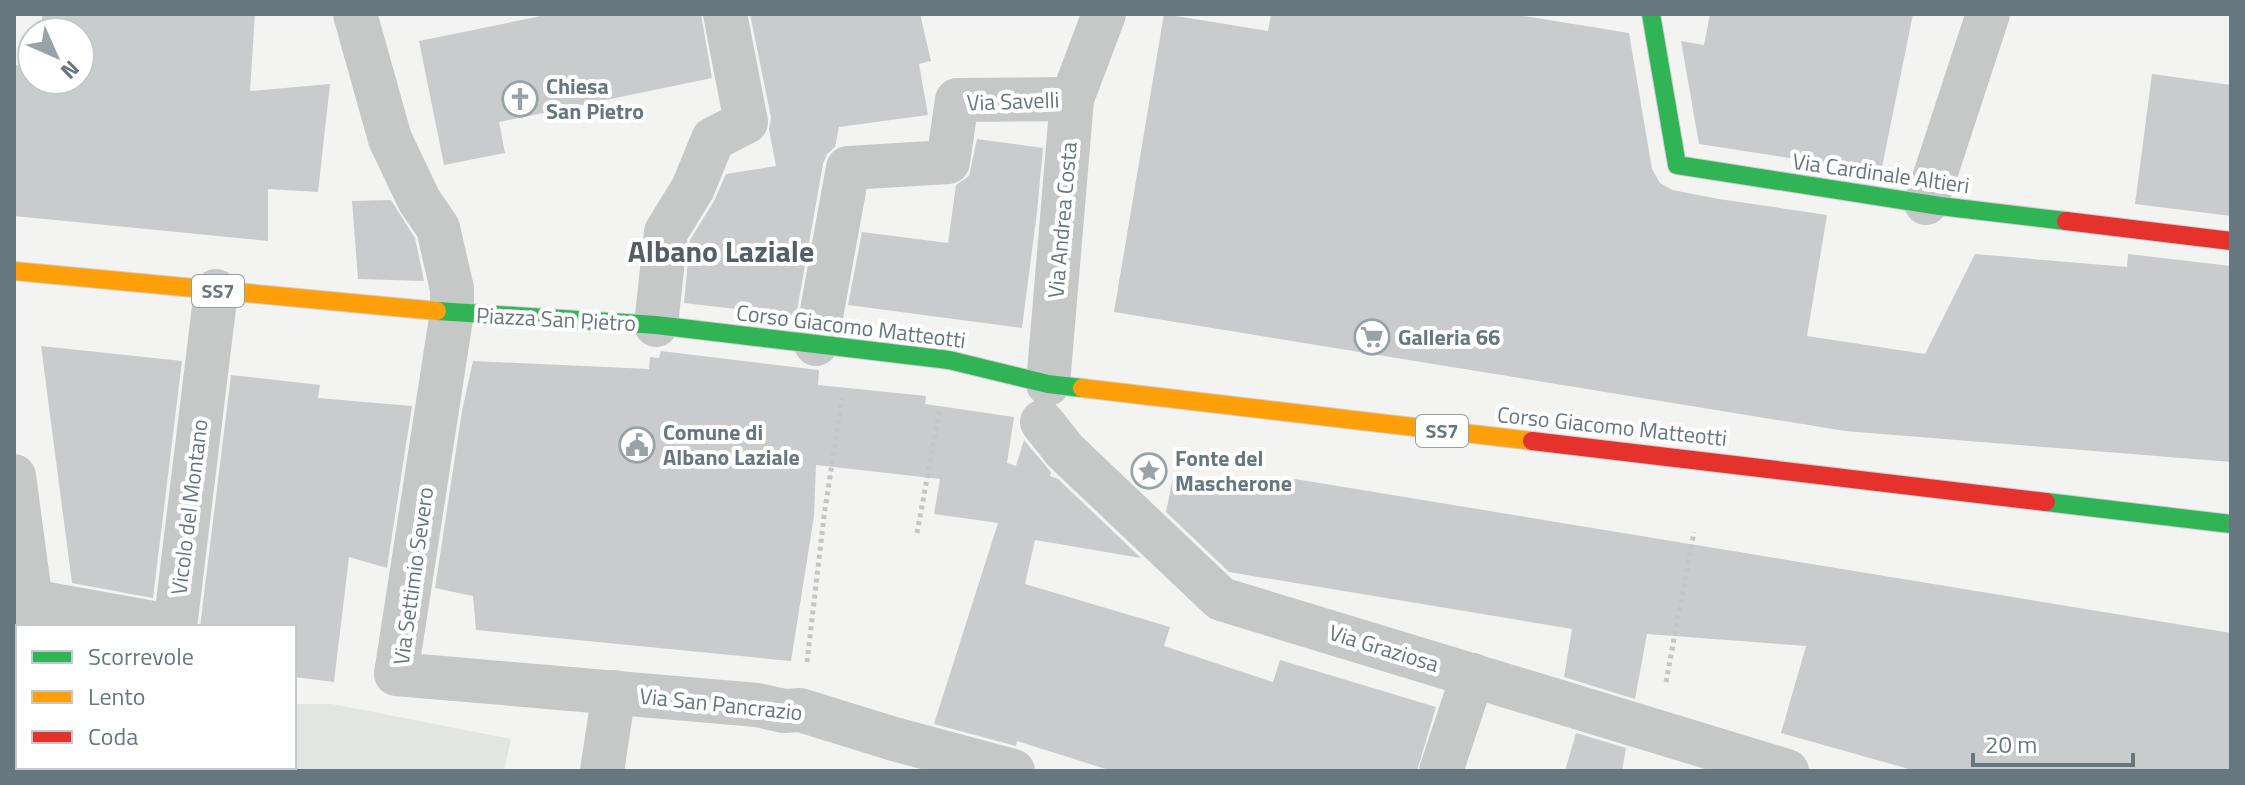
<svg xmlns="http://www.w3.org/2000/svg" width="2245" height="785" font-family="'Titillium Web',sans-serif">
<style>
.green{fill:#e2e5e0}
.building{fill:#cacbcc}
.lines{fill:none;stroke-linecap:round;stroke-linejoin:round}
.fast-casing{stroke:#cecfcf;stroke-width:20}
.slow-casing{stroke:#cecfcf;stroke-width:20}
.jam-casing{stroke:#cecfcf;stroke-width:20}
.path{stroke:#c4c5c6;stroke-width:5;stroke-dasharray:4 4;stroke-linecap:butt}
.street{stroke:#c6c8c8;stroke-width:44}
.fast{stroke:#30b455;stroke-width:18}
.slow{stroke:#ff9f0a;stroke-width:18}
.jam{stroke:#e5322d;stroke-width:18}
.labels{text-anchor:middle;stroke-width:8;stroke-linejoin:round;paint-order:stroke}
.shield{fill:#fff;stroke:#95a0a5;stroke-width:2}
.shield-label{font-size:20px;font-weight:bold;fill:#67777f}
.poi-label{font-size:22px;font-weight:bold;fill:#67777f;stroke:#fff;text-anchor:start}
.street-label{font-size:22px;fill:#67777f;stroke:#fff}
.district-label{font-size:30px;font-weight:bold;fill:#545f65;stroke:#fff}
</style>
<rect width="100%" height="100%" fill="#f3f3f2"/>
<path class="green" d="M 294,704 L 332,704 L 511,739 L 504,771 L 233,771 L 234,767 L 294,767 Z"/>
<g class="building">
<path d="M 42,14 L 255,14 L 250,91 L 330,84 L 318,192 L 268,189 L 268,241 L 14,216 L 14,65 L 32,66 L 32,80 L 80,80 L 80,32 L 42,32 Z"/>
<path d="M 551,14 L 701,14 L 712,78 L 499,122 L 505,153 L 444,165 L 419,41 Z"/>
<path d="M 750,14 L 920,14 L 931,61 L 919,64 L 928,115 L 839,127 L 835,147 L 827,154 L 823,164 L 796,316 L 684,303 L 690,240 L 714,201 L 726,174 L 776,166 L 769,129 L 771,117 Z"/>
<path d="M 1164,14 L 1268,31 L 1271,14 L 1511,14 L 1629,33 L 1652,169 L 1660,183 L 1672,190 L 1719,199 L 1827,215 L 1807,336 L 1925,354 L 1975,254 L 2127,267 L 2128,254 L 2231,266 L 2231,462 L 1845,431 L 1114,312 Z"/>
<path d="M 1710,14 L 1913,14 L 1881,172 L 1699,144 L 1681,41 L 1704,45 Z"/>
<path d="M 2152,74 L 2231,85 L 2231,216 L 2135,204 Z"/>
<path d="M 977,139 L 1043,148 L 1037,212 L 1022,328 L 848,305 L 862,232 L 948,243 L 956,185 L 969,176 Z"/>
<path d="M 391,200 L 415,238 L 424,281 L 358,279 L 352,201 Z"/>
<path d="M 41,346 L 182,361 L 153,598 L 72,583 Z"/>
<path d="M 661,351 L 819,370 L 818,385 L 926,396 L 925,404 L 1014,417 L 1007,463 L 1016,466 L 1024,440 L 1051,472 L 1050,476 L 1058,479 L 1141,558 L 1035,540 L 1025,584 L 1170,627 L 1164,646 L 1273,682 L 1280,660 L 1436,707 L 1417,771 L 1112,771 L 1017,741 L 1016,746 L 934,724 L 998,523 L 934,514 L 940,479 L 816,465 L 814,516 L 791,661 L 476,630 L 473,596 L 435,588 L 462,411 L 473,361 L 649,369 L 650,357 L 659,358 Z"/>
<path d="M 231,375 L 320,385 L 318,398 L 412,406 L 387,568 L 349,557 L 334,682 L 294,677 L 294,627 L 200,627 Z"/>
<path d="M 1174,473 L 1286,492 L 1289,478 L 2231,633 L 2231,771 L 1916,771 L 1781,733 L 1806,646 L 1647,634 L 1635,699 L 1564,677 L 1572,629 L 1229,572 L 1166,512 Z"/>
<path d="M 1576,733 L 1626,748 L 1622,771 L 1565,771 Z"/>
</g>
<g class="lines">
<defs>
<g id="fast">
<path d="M 1651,14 L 1677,165 L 1940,206 L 2066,221"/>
<path d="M 437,311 L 656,325 L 949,360 L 1048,384 L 1082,388"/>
<path d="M 2046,502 L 2231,524"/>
</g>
<g id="slow">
<path d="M 14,271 L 437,311"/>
<path d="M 1082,388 L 1532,441"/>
</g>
<g id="jam">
<path d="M 2066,221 L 2231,241"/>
<path d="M 1532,441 L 2046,502"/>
</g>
</defs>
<use href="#fast" class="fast-casing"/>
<use href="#slow" class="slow-casing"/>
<use href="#jam" class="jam-casing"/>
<g class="path">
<path d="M 917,533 L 940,408"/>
<path d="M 807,662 L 824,516 L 842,398"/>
<path d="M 1666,682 L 1694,532"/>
</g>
<g class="street">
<path d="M 355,14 L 390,139 L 419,200 L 438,228 L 452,289 L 452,312 L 396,674 L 757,705 L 784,711 L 800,710 L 894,739 L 1013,771"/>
<path d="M 1926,203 L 1988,14"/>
<path d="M 656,325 L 666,232 L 693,188 L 713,139 L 746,122 L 725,14"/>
<path d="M 816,344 L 848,168 L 948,162 L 957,100 L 1072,99"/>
<path d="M 1048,384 L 1072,99 L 1104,14"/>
<path d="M 1042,422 L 1065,451 L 1221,599 L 1787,771"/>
<path d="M 14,476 L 31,603 L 37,627"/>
<path d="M 14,598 L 175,627 L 216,291"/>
<path d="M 73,767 L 74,771"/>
<path d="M 602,771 L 614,692"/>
<path d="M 1441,771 L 1473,675"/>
</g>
<use href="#fast" class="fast"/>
<use href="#slow" class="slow"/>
<use href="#jam" class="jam"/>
</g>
<defs>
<symbol id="church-ring" viewBox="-11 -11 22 22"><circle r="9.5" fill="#fff" stroke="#98a2a7" stroke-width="1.5"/><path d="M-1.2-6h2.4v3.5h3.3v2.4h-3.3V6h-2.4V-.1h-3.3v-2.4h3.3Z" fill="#98a2a7"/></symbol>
<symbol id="supermarket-ring" viewBox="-11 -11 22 22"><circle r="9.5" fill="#fff" stroke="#98a2a7" stroke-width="1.5"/><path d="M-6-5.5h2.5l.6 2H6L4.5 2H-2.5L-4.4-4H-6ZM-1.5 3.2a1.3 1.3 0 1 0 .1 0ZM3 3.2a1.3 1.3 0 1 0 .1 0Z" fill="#98a2a7"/></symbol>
<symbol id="civic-ring" viewBox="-11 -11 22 22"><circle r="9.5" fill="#fff" stroke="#98a2a7" stroke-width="1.5"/><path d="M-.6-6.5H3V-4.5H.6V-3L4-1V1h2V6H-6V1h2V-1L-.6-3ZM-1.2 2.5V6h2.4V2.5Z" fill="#98a2a7"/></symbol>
<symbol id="sight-ring" viewBox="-11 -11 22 22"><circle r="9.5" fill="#fff" stroke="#98a2a7" stroke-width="1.5"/><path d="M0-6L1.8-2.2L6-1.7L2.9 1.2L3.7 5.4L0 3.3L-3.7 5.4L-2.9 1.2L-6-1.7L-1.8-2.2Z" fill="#98a2a7"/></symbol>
</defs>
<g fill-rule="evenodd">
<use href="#church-ring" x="500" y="79" width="40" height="40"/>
<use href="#supermarket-ring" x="1352" y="317" width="40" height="40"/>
<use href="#civic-ring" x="617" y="425" width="40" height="40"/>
<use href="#sight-ring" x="1129" y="451" width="40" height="40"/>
</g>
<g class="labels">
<g class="shield">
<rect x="192" y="275" width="52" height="32" rx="6"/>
<rect x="1416" y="415" width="52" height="32" rx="6"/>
</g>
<g class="shield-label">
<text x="218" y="298">SS7</text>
<text x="1442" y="438">SS7</text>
</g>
<g class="poi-label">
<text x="546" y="94">Chiesa<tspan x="546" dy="25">San Pietro</tspan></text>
<text x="1398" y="345">Galleria 66</text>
<text x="663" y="440">Comune di<tspan x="663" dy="25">Albano Laziale</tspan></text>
<text x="1175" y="466">Fonte del<tspan x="1175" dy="25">Mascherone</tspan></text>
</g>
<g class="street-label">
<text transform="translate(1013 101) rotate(-2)" y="8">Via Savelli</text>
<text transform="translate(1881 173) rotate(8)" y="8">Via Cardinale Altieri</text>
<text transform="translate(1062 220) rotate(-85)" y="8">Via Andrea Costa</text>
<text transform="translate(556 319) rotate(3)" y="8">Piazza San Pietro</text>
<text transform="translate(851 326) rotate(7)" y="8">Corso Giacomo Matteotti</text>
<text transform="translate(1612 426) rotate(6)" y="8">Corso Giacomo Matteotti</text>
<text transform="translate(189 507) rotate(-83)" y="8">Vicolo del Montano</text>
<text transform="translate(413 576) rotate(-82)" y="8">Via Settimio Severo</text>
<text transform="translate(1384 648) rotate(17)" y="8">Via Graziosa</text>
<text transform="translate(721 704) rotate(6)" y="8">Via San Pancrazio</text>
</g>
<g class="district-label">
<text x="721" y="262">Albano Laziale</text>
</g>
</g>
<rect width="2245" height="785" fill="none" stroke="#67777f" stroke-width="32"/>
<rect x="16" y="625" width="280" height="144" fill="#ffffff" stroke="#c2c9cc" stroke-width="2"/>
<rect x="32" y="651" width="40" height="12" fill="#30b455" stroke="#c2c9cc" stroke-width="2"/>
<text x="88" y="665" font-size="24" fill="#67777f">Scorrevole</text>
<rect x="32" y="691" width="40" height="12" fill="#ff9f0a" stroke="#c2c9cc" stroke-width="2"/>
<text x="88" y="705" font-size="24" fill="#67777f">Lento</text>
<rect x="32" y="731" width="40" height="12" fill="#e5322d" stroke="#c2c9cc" stroke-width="2"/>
<text x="88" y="745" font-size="24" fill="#67777f">Coda</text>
<g transform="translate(56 56) rotate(135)"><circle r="38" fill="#ffffff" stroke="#c2c9cc" stroke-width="2"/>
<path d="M0-6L14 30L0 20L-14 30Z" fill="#98a2a7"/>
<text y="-12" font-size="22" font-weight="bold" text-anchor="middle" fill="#67777f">N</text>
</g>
<path d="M1973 753v12h160v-12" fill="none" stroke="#67777f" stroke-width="4"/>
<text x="1985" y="753" font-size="24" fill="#67777f" stroke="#ffffff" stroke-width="6" paint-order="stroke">20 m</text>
</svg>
